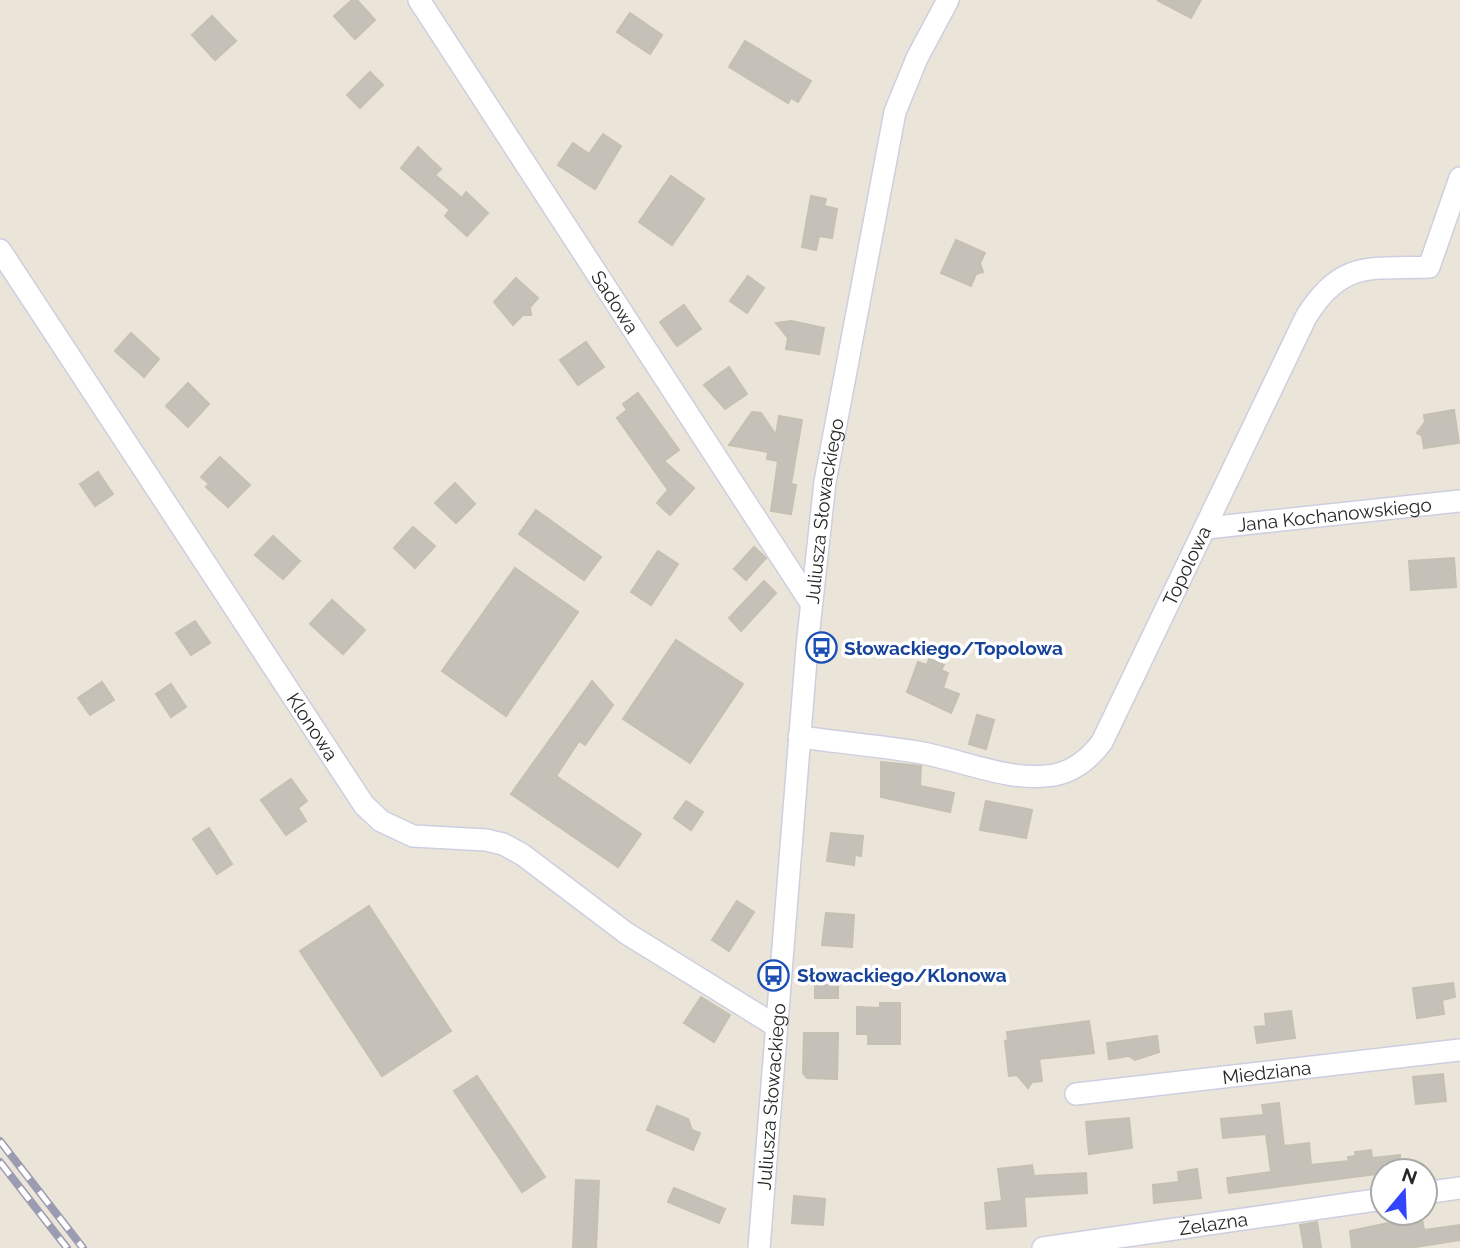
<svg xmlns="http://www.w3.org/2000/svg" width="1460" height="1248" font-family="Raleway,sans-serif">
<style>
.building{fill:#c5c1b8;stroke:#c5c0b2;stroke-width:2}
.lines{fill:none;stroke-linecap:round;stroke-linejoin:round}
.minor-casing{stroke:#cdcfe1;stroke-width:24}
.minor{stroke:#fff;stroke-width:21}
.rail-casing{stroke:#9b9cb2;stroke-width:8}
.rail{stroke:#fff;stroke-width:5;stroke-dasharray:16;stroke-linecap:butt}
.labels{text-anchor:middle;stroke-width:7;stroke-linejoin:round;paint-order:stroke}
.street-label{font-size:19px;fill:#272727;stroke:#fff}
.transit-label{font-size:19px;font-weight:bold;fill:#164399;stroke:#fff;text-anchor:start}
</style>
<rect width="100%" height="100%" fill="#ebe4d8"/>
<g class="building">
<path d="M 352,0 L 357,0 L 375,20 L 355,39 L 334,16 Z"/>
<path d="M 1157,0 L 1201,0 L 1191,18 Z"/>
<path d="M 630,13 L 662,35 L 650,54 L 617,32 Z"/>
<path d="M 212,16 L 236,41 L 215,60 L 192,35 Z"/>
<path d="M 745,41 L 811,81 L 798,102 L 791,98 L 788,103 L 729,67 Z"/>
<path d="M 370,72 L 383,85 L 360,108 L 347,95 Z"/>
<path d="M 603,134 L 621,146 L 595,189 L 558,165 L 573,143 L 589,154 Z"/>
<path d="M 418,147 L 441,169 L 435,175 L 462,198 L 466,192 L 488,213 L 467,236 L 445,216 L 450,210 L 401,168 Z"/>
<path d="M 671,176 L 704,199 L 672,245 L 639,222 Z"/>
<path d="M 811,196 L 826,199 L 824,206 L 837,209 L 832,238 L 819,236 L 816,250 L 802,247 Z"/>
<path d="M 956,240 L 985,253 L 980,263 L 983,272 L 976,274 L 971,286 L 941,273 Z"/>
<path d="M 748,276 L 764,288 L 747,313 L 730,301 Z"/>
<path d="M 516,278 L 538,298 L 530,307 L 531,315 L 523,315 L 513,325 L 494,302 Z"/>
<path d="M 684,305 L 701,329 L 677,346 L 660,322 Z"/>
<path d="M 791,321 L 824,328 L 819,354 L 786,349 L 788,338 L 776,323 Z"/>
<path d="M 131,333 L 159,359 L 144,377 L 115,351 Z"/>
<path d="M 586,342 L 604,367 L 578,385 L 560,360 Z"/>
<path d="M 729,367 L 747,394 L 725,409 L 704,385 Z"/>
<path d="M 188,383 L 209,404 L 188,427 L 166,406 Z"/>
<path d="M 638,393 L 679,450 L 664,461 L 694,488 L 670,515 L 657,503 L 668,490 L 617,418 L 627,410 L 623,404 Z"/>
<path d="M 1454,410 L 1459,443 L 1424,448 L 1422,436 L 1417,433 L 1425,422 L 1424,415 Z"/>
<path d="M 752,412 L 761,413 L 776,435 L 779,416 L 802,420 L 791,484 L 796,485 L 791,514 L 771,511 L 778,461 L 767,459 L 768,452 L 729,445 Z"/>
<path d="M 220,457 L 250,485 L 228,507 L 206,487 L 209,484 L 201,477 Z"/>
<path d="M 98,472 L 113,494 L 95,506 L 80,484 Z"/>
<path d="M 455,483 L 475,504 L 456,523 L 435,503 Z"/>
<path d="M 536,510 L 601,557 L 584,580 L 519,534 Z"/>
<path d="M 413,527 L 435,546 L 415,568 L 394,548 Z"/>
<path d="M 273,536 L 300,561 L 283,579 L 255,555 Z"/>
<path d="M 754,547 L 766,558 L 746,580 L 734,569 Z"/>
<path d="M 658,551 L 678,564 L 651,605 L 631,592 Z"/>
<path d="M 1454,558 L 1456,587 L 1411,590 L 1409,561 Z"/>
<path d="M 515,568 L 578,612 L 506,716 L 442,671 Z"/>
<path d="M 764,581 L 776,593 L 741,631 L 729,618 Z"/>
<path d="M 332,600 L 365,630 L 343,654 L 310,624 Z"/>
<path d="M 195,621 L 210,643 L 191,655 L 176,633 Z"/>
<path d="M 676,640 L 743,684 L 690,763 L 623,719 Z"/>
<path d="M 929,659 L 944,665 L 941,670 L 948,673 L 943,688 L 959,694 L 951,713 L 907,692 L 918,662 L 927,665 Z"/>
<path d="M 592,681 L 613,705 L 585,745 L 579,741 L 556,776 L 641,834 L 618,867 L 511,794 Z"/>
<path d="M 102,682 L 114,700 L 90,715 L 78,698 Z"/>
<path d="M 171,684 L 186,707 L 171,717 L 156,694 Z"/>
<path d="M 977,715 L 994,720 L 986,749 L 969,744 Z"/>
<path d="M 881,762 L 921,766 L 920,786 L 954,793 L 950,812 L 881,797 Z"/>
<path d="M 291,779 L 307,801 L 298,808 L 306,821 L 286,835 L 261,800 Z"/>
<path d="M 686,801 L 703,812 L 691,830 L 674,818 Z"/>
<path d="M 986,801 L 1032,810 L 1026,838 L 980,830 Z"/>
<path d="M 209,828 L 232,864 L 217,874 L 193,839 Z"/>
<path d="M 831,833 L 863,836 L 861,856 L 855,855 L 854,865 L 827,861 Z"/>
<path d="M 737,901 L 754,912 L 729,951 L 712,940 Z"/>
<path d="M 369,906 L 451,1031 L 382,1076 L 300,951 Z"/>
<path d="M 826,913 L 854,915 L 852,947 L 822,945 Z"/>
<path d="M 838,980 L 838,998 L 815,998 L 815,983 Z"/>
<path d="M 1453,983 L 1455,997 L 1442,1000 L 1444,1014 L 1417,1018 L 1413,988 Z"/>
<path d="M 701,997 L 730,1015 L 714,1042 L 684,1023 Z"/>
<path d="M 880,1003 L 900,1003 L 900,1044 L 868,1044 L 868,1034 L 857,1034 L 857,1007 L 880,1008 Z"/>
<path d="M 1291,1011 L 1295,1038 L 1257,1043 L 1255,1027 L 1266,1026 L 1265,1014 Z"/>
<path d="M 1089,1021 L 1094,1053 L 1039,1059 L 1042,1081 L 1032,1082 L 1028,1088 L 1017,1075 L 1009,1076 L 1005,1041 L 1008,1040 L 1007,1032 Z"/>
<path d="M 804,1033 L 838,1033 L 837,1079 L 807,1078 L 803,1073 Z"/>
<path d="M 1157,1036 L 1159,1052 L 1135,1060 L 1129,1056 L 1109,1059 L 1107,1043 Z"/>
<path d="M 1443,1074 L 1446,1101 L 1416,1104 L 1413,1077 Z"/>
<path d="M 477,1076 L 545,1177 L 522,1192 L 454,1091 Z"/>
<path d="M 1279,1103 L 1284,1146 L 1309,1143 L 1311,1165 L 1349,1161 L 1348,1157 L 1356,1156 L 1355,1152 L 1371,1150 L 1372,1158 L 1400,1155 L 1401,1171 L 1229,1193 L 1227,1178 L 1271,1172 L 1266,1134 L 1223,1138 L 1221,1119 L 1264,1115 L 1262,1105 Z"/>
<path d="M 657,1106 L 688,1119 L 692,1130 L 700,1133 L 693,1150 L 647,1130 Z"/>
<path d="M 1129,1118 L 1132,1148 L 1089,1154 L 1086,1122 Z"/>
<path d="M 1032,1165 L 1034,1176 L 1086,1173 L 1087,1193 L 1024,1197 L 1026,1226 L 987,1229 L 985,1203 L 1002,1201 L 998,1169 Z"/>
<path d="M 1197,1169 L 1201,1198 L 1154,1203 L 1153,1185 L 1179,1182 L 1178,1172 Z"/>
<path d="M 576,1180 L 599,1181 L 596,1248 L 573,1248 Z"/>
<path d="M 674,1188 L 725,1209 L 719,1223 L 668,1202 Z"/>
<path d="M 794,1196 L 825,1199 L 823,1225 L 792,1223 Z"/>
<path d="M 1414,1213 L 1421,1213 L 1424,1230 L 1460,1225 L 1460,1240 L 1409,1248 L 1352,1248 L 1350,1231 L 1403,1220 L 1402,1215 Z"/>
<path d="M 1317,1222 L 1321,1248 L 1304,1248 L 1300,1225 Z"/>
</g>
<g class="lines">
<defs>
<g id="minor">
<path id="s1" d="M 419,0 L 811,603"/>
<path id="s2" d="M 0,250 L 364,805 L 381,821 L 413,836 L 486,840 L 503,844 L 523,855 L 626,933 L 776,1026"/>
<path id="s3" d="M 1207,528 L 1460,501"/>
<path id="s4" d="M 799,737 C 838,742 878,746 917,752 C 960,759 1010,783 1054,775 C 1075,771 1090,758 1102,742 L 1306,317 C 1341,260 1370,269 1429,267 L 1460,178"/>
<path id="s5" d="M 1076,1094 L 1460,1050"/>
<path d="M 1425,1193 L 1460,1188"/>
<path id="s6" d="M 759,1248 L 807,647 L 825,482 L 895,112 L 917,58 L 948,0"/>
<path id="s7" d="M 1043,1248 L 1383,1199"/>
</g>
</defs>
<use href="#minor" class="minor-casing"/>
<use href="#minor" class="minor"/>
<defs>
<g id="rail">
<path d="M 0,1141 L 83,1248"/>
<path d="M 0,1162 L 67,1248"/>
</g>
</defs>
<use href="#rail" class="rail-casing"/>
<use href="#rail" class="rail"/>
</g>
<defs>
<symbol id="bus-ring" viewBox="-11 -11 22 22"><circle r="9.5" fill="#fff" stroke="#1a4fb4" stroke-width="1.5"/><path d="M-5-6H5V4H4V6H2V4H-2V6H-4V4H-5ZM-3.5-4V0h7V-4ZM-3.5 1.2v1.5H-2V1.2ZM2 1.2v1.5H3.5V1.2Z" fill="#1a4fb4"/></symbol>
</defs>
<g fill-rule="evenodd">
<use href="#bus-ring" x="804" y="630" width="35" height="35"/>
<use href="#bus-ring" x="756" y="958" width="35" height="35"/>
</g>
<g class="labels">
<g class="street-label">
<text dy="7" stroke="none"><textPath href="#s1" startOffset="360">Sadowa</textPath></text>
<text dy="7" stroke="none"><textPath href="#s6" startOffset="740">Juliusza Słowackiego</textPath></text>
<text dy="7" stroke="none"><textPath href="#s3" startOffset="128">Jana Kochanowskiego</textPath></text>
<text dy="7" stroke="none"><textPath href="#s4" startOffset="514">Topolowa</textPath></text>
<text dy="7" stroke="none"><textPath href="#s2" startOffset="570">Klonowa</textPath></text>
<text dy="7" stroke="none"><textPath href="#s5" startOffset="192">Miedziana</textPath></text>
<text dy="7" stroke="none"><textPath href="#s6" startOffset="152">Juliusza Słowackiego</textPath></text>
<text dy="7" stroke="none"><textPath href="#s7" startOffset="172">Żelazna</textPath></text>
</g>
<g class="transit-label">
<text x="844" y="655">Słowackiego/Topolowa</text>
<text x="797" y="982">Słowackiego/Klonowa</text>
</g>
</g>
<g transform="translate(1404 1192) rotate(19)"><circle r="33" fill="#ffffff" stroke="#a9a9a9" stroke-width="2"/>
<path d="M0-5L12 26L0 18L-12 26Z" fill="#3145fe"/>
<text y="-10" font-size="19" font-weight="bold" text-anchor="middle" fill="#272727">N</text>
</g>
</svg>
